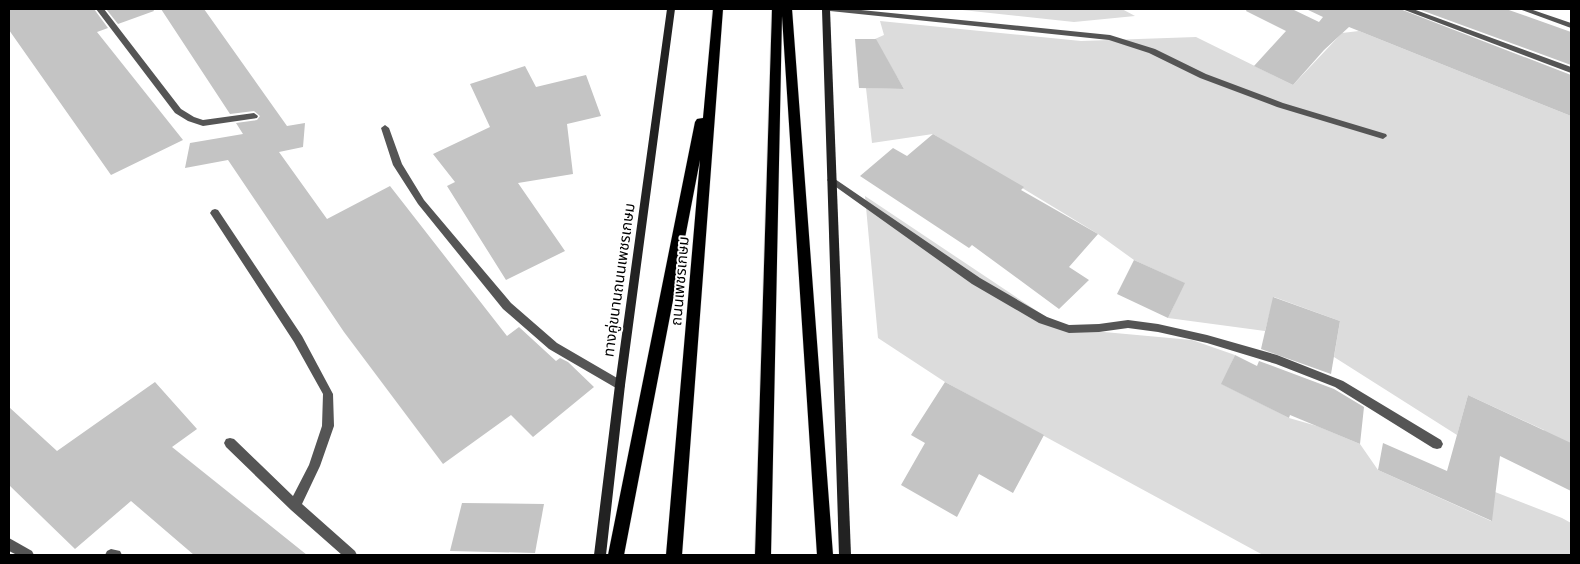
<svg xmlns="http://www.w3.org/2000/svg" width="1580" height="564" font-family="'Sofia Sans Condensed','Noto Sans Thai',sans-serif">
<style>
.green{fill:#dcdcdc}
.building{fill:#c4c4c4}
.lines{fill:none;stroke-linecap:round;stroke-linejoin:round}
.trunk-casing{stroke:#dbdbdb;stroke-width:1}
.service{fill:#555;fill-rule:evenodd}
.minor{fill:#555;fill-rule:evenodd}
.secondary{fill:#222;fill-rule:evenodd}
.trunk{fill:#000;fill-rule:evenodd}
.labels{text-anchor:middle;stroke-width:4;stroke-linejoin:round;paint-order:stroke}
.street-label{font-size:15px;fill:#000;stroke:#fff}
</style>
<rect width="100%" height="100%" fill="#fff"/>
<g class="green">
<path d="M 953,9 L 1122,9 L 1135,16 L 1074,22 Z"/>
<path d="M 880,21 L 1081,41 L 1196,37 L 1293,85 L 1342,33 L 1359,31 L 1571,116 L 1571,465 L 1536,474 L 1544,430 L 1468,395 L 1457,435 L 1334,357 L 1340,321 L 1274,297 L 1265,331 L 1168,318 L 1184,283 L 1134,260 L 1098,234 L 933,134 L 872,143 L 866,88 L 904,89 L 875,39 L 884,35 Z"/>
<path d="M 865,196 L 1043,315 L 1071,329 L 1192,340 L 1235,355 L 1222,384 L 1289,418 L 1317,426 L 1360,444 L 1378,470 L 1491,521 L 1495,492 L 1562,518 L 1571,523 L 1571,555 L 1263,555 L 945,382 L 878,338 Z"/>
</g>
<g class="building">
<path d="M 9,9 L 94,9 L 108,28 L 97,32 L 183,140 L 111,175 L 9,30 Z"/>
<path d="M 106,9 L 153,9 L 154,11 L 118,24 Z"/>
<path d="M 161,9 L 204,9 L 287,126 L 305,123 L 303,147 L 279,152 L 327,219 L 390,186 L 507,336 L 519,327 L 556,361 L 560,358 L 568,362 L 594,387 L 533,437 L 511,415 L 443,464 L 344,332 L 228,160 L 185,168 L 190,143 L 243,134 L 236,123 L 257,120 L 260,116 L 254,111 L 230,114 Z"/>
<path d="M 1247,9 L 1292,9 L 1319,22 L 1323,17 L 1306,9 L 1400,9 L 1571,75 L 1571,116 L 1349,27 L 1324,50 L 1293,85 L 1254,66 L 1286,31 L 1246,11 Z"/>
<path d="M 1418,9 L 1506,9 L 1571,32 L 1571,65 Z"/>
<path d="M 855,39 L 876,39 L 904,89 L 859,88 Z"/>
<path d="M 525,66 L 536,87 L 586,75 L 601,116 L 567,124 L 573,174 L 518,183 L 565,251 L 506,280 L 447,186 L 455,182 L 433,154 L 490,127 L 470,84 Z"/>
<path d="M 933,134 L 1024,187 L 1021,190 L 1098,234 L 1069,267 L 1089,280 L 1059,309 L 972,245 L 969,248 L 860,176 L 893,148 L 907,156 Z"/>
<path d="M 1134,260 L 1185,283 L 1168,318 L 1117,294 Z"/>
<path d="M 1273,297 L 1340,321 L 1331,374 L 1261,349 Z"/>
<path d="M 1235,355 L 1257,366 L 1259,361 L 1334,389 L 1364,407 L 1360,444 L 1290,415 L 1289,418 L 1221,384 Z"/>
<path d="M 155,382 L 197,429 L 172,447 L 307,555 L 194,555 L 131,501 L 75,549 L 9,485 L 9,407 L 57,451 Z"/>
<path d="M 945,382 L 1044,435 L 1013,493 L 979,474 L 957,517 L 901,485 L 925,443 L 911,435 Z"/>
<path d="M 1468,395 L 1571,443 L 1571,491 L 1500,456 L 1492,521 L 1378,470 L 1383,443 L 1447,471 Z"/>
<path d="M 462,503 L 544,504 L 535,553 L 450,551 Z"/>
</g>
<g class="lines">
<defs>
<g id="trunk">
<path d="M 713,9 L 723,9 L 682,555 L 666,555 L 700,160 L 624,555 L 608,555 L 695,122 L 697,119 L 703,118 Z"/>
<path d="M 772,9 L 792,9 L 833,555 L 817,555 L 782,16 L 771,555 L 755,555 Z"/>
</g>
</defs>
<use href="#trunk" class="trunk-casing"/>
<g class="service">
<path d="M 96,9 L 104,9 L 181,109 L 194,117 L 203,120 L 254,113 L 258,116 L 257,118 L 203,126 L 188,121 L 175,113 Z"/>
<path d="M 215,209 L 218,210 L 302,336 L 333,394 L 334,426 L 320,466 L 302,504 L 355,551 L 357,555 L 342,555 L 291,510 L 226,447 L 224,443 L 226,439 L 230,438 L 234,439 L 293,496 L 309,465 L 322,426 L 323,394 L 294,342 L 212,216 L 210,213 L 212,210 Z"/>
</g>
<g class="minor">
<path d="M 826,9 L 851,9 L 1110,35 L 1155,49 L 1206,74 L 1283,103 L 1386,134 L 1387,136 L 1383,139 L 1277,107 L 1200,78 L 1149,53 L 1109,40 L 830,11 Z"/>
<path d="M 1402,9 L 1413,9 L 1571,67 L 1571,73 Z"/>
<path d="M 1519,9 L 1530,9 L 1571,23 L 1571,28 Z"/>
<path d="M 385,125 L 389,128 L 402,164 L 424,200 L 511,303 L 557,343 L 624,382 L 625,385 L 624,388 L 620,390 L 616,388 L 549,349 L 503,309 L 418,204 L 393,165 L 381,128 Z"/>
<path d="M 832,177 L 980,278 L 1047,317 L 1069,325 L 1099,324 L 1128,320 L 1158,324 L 1207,335 L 1277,355 L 1343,381 L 1441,440 L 1443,444 L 1441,448 L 1437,449 L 1433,448 L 1335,387 L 1276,364 L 1207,343 L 1158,332 L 1128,328 L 1099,332 L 1069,333 L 1039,323 L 972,284 L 829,182 L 827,180 L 829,178 Z"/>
<path d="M 9,538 L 32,551 L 34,555 L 17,555 L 9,551 Z"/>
<path d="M 111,549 L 120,551 L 122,555 L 105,555 L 107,551 Z"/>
</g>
<g class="secondary">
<path d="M 667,9 L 675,9 L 625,385 L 606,555 L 594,555 L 615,385 Z"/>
<path d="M 822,9 L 830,9 L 851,555 L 839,555 Z"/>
</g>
<use href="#trunk" class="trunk"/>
</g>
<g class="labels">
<g class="street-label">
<text transform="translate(619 280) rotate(-82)" y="5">ทางคู่ขนานถนนเพชรเกษม</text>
<text transform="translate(680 281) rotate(-85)" y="5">ถนนเพชรเกษม</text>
</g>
</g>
<rect width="1580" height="564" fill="none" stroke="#000000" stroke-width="20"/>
</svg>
